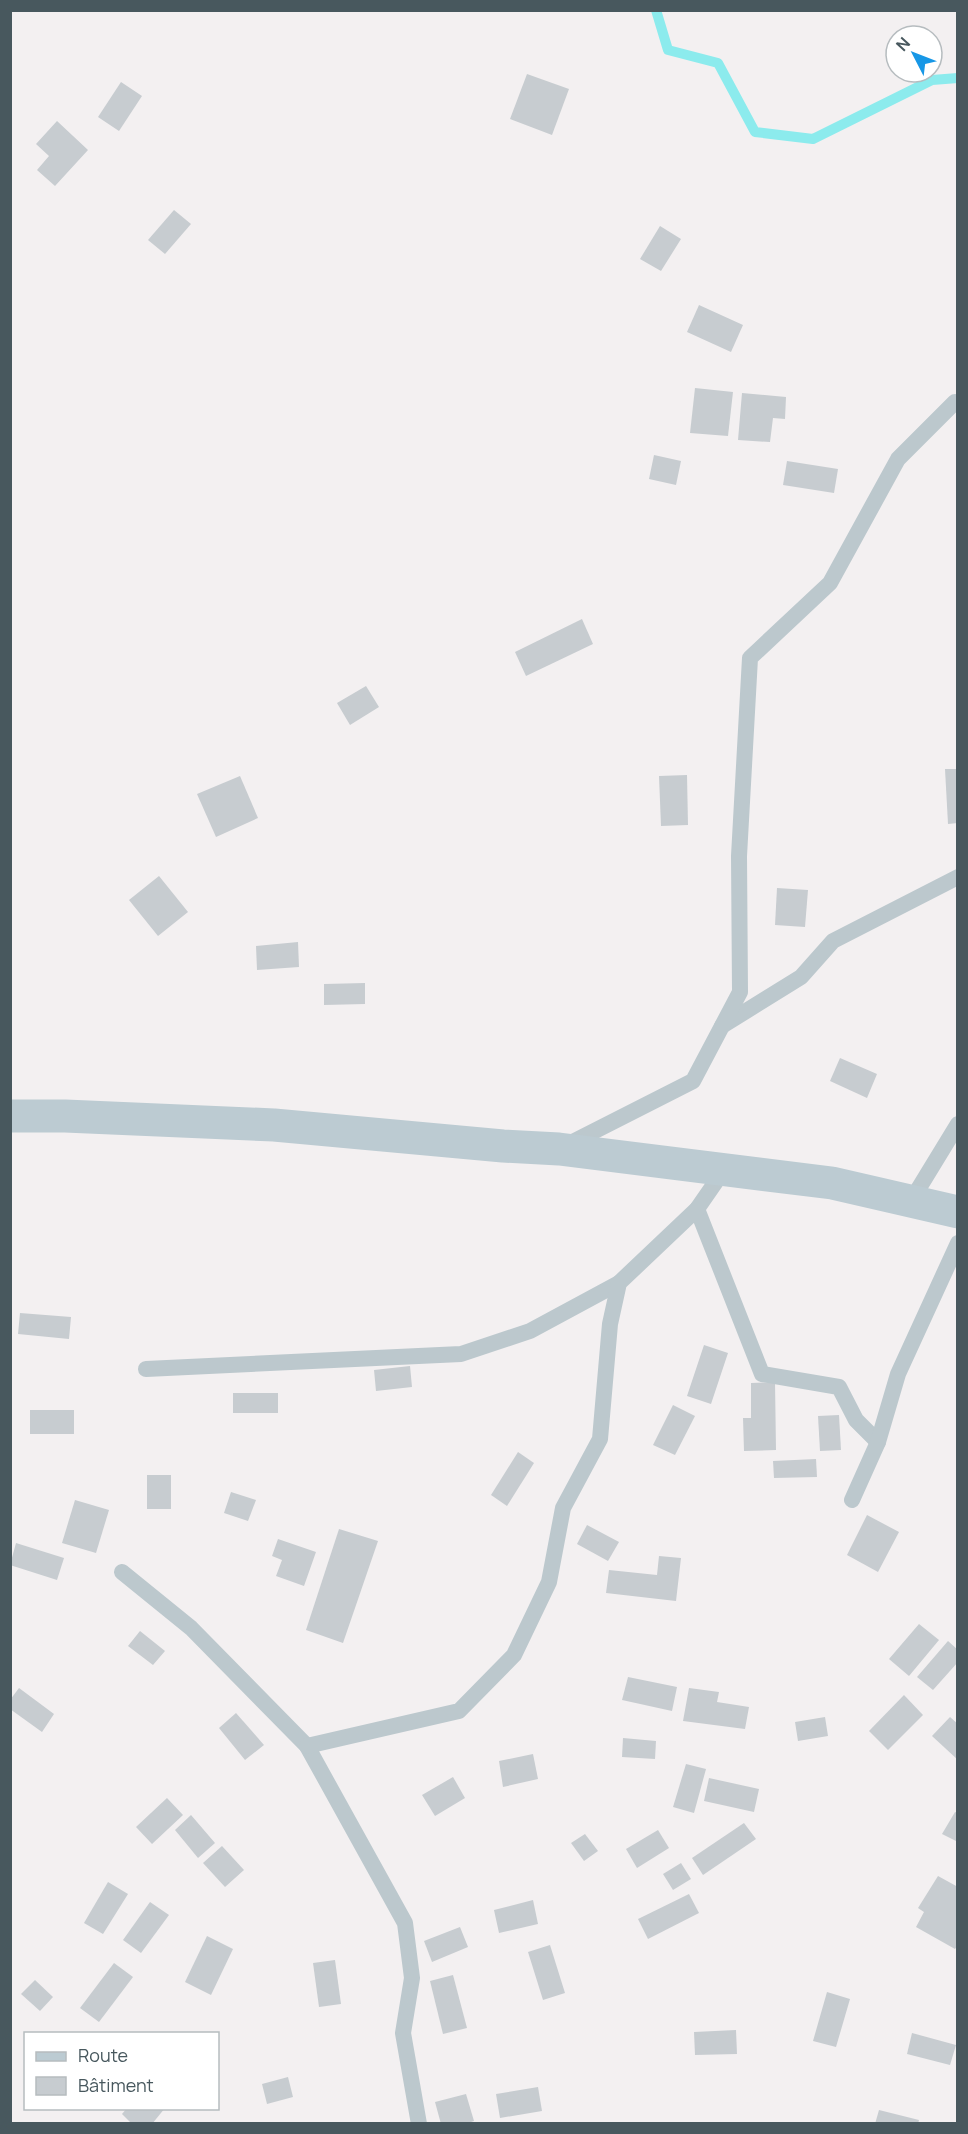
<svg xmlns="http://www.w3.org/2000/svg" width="968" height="2134" font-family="Manrope,sans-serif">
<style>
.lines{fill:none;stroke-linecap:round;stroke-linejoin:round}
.stream{stroke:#8cebed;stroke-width:10}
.building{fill:#c7ccd0}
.lane{stroke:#bcc8cd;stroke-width:16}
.secondary{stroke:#bccbd2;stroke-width:33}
</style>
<rect width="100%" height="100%" fill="#f3f0f1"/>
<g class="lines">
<path class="stream" d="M 656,10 L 668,50 L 718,63 L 755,132 L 813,139 L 932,80 L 958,78"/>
</g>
<g class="building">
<path d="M 527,74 L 569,89 L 552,135 L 510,119 Z"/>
<path d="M 121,82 L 142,96 L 119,131 L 98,117 Z"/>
<path d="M 57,121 L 88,150 L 55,186 L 37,170 L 49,156 L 36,144 Z"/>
<path d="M 174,210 L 191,224 L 165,254 L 148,240 Z"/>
<path d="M 660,226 L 681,239 L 661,271 L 640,259 Z"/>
<path d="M 699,305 L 743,325 L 731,352 L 687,332 Z"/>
<path d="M 695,388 L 733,392 L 728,436 L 690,433 Z"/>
<path d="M 742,393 L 786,397 L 785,419 L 773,418 L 770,442 L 738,440 Z"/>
<path d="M 654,455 L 681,461 L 676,485 L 649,479 Z"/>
<path d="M 787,461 L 838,469 L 834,493 L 783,485 Z"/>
<path d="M 582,619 L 593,644 L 526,676 L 515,652 Z"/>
<path d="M 366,686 L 379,707 L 350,725 L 337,703 Z"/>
<path d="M 945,769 L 958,769 L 958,823 L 948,824 Z"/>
<path d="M 687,775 L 688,825 L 661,826 L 659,776 Z"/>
<path d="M 240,776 L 258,818 L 216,837 L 197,794 Z"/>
<path d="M 159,876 L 188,912 L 158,936 L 129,900 Z"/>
<path d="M 777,888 L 808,890 L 805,927 L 775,925 Z"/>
<path d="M 298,942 L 299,967 L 257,970 L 256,946 Z"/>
<path d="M 365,983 L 365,1004 L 324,1005 L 324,984 Z"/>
<path d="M 840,1058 L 877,1074 L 867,1098 L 830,1081 Z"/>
<path d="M 20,1313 L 71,1317 L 69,1339 L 18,1334 Z"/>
<path d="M 704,1345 L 728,1353 L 711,1404 L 687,1396 Z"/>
<path d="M 410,1366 L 412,1387 L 376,1391 L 374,1370 Z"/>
<path d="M 775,1382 L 776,1450 L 744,1451 L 743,1418 L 751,1418 L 751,1383 Z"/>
<rect x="233" y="1393" width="45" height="20"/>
<path d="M 673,1405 L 695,1416 L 675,1455 L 653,1445 Z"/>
<rect x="30" y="1410" width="44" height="24"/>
<path d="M 839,1415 L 841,1450 L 820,1451 L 818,1416 Z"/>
<path d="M 518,1452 L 534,1463 L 507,1506 L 491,1495 Z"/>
<path d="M 816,1459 L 817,1477 L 774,1478 L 773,1461 Z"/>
<rect x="147" y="1475" width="24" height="34"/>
<path d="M 231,1492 L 256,1500 L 248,1521 L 224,1513 Z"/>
<path d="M 75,1500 L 109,1510 L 96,1553 L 62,1543 Z"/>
<path d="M 867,1515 L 899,1532 L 878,1572 L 847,1555 Z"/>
<path d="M 587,1525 L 619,1542 L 608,1561 L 577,1544 Z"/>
<path d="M 339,1529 L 378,1541 L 343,1643 L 306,1630 Z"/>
<path d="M 278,1539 L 316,1552 L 304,1586 L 276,1576 L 282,1560 L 272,1556 Z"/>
<path d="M 16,1543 L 64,1558 L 57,1580 L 10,1565 Z"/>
<path d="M 659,1556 L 681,1558 L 676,1601 L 606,1593 L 609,1570 L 657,1575 Z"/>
<path d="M 919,1624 L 939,1640 L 909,1676 L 889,1659 Z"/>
<path d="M 140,1631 L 165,1651 L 153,1665 L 128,1646 Z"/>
<path d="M 948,1641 L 958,1650 L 958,1662 L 933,1690 L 917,1677 Z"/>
<path d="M 628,1677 L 677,1687 L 672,1711 L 622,1700 Z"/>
<path d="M 19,1688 L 54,1714 L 42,1732 L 10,1709 L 10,1700 Z"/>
<path d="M 689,1688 L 719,1692 L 717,1702 L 749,1707 L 745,1729 L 683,1721 Z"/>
<path d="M 904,1695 L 923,1715 L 888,1750 L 869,1731 Z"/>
<path d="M 236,1713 L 264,1745 L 245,1760 L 219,1728 Z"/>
<path d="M 825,1717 L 828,1736 L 798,1741 L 795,1722 Z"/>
<path d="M 950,1717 L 958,1724 L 958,1760 L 932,1736 Z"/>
<path d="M 623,1738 L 656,1741 L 655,1759 L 622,1757 Z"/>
<path d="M 533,1754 L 538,1779 L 503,1787 L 499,1761 Z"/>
<path d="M 686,1764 L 706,1769 L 694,1813 L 673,1807 Z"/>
<path d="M 453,1777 L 465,1798 L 435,1816 L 422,1795 Z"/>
<path d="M 709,1778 L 759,1789 L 754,1812 L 704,1801 Z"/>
<path d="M 167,1798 L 183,1815 L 152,1844 L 136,1827 Z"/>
<path d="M 955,1812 L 958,1813 L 958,1842 L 942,1834 Z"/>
<path d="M 191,1815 L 215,1843 L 198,1858 L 175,1830 Z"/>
<path d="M 744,1823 L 756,1839 L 703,1875 L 692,1858 Z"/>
<path d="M 658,1830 L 669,1848 L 637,1868 L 626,1849 Z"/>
<path d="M 585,1834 L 598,1851 L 584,1861 L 571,1843 Z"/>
<path d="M 222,1846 L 244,1870 L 225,1887 L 203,1863 Z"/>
<path d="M 681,1863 L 691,1879 L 673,1890 L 663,1874 Z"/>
<path d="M 938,1876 L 958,1887 L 958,1945 L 955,1949 L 916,1927 L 924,1912 L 918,1908 Z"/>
<path d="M 108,1882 L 128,1894 L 103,1934 L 84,1923 Z"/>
<path d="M 689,1894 L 699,1913 L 648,1939 L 638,1919 Z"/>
<path d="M 533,1900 L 538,1924 L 499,1933 L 494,1910 Z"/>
<path d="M 150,1902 L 169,1915 L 141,1953 L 123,1940 Z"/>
<path d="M 460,1927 L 468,1947 L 432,1962 L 424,1941 Z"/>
<path d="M 207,1936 L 233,1949 L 211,1995 L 185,1982 Z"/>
<path d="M 550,1945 L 565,1993 L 543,2000 L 528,1952 Z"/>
<path d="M 335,1960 L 341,2004 L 319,2007 L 313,1963 Z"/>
<path d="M 114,1963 L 133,1977 L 99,2022 L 80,2008 Z"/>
<path d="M 453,1975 L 467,2028 L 443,2034 L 430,1981 Z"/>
<path d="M 35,1980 L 53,1997 L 40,2011 L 21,1994 Z"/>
<path d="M 827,1992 L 850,1999 L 836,2047 L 813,2041 Z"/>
<path d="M 736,2030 L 737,2054 L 695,2055 L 694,2032 Z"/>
<path d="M 912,2033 L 956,2045 L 950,2065 L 907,2054 Z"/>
<path d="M 288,2077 L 293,2097 L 267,2104 L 262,2084 Z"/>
<path d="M 538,2087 L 542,2111 L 500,2118 L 496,2094 Z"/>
<path d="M 466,2094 L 474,2121 L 465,2124 L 441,2124 L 435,2102 Z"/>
<path d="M 127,2108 L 165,2108 L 152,2124 L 132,2124 L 122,2114 Z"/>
<path d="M 879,2110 L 919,2120 L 918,2124 L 875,2124 Z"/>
</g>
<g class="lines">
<g class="lane">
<path d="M 722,1026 L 801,977 L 833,941 L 958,877"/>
<path d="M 565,1146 L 693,1081 L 740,992 L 739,856 L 750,658 L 830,583 L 898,459 L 955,402"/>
<path d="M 911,1201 L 958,1124"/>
<path d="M 697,1209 L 762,1374 L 839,1387 L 856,1420 L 878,1442"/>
<path d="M 146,1369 L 461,1354 L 530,1331 L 619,1283"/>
<path d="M 852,1500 L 878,1442 L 898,1374 L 958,1243"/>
<path d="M 122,1572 L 191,1628 L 307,1746 L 405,1923 L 412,1978 L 403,2033 L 419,2124"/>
<path d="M 307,1746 L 459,1711 L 514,1655 L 549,1582 L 563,1508 L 600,1439 L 610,1324 L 619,1283 L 697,1209 L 724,1170"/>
</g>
<path class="secondary" d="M 10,1116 L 65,1116 L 274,1125 L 503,1146 L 559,1149 L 832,1183 L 958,1212"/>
</g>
<rect width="968" height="2134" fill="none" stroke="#48585e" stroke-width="24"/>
<rect x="24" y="2032" width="195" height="78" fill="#ffffff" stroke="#b6bcbf" stroke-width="1.5"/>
<rect x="36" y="2052" width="30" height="9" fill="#bccbd2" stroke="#b6bcbf" stroke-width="1.5"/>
<text x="78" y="2062" font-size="18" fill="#48585e">Route</text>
<rect x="36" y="2077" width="30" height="18" fill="#c7ccd0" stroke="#b6bcbf" stroke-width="1.5"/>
<text x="78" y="2092" font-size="18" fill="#48585e">Bâtiment</text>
<g transform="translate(914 54) rotate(312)"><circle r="28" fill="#ffffff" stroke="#b6bcbf" stroke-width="1.5"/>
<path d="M0-4.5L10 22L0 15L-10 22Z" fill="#1797e6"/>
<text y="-9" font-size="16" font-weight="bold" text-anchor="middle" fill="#48585e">N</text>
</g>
</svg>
